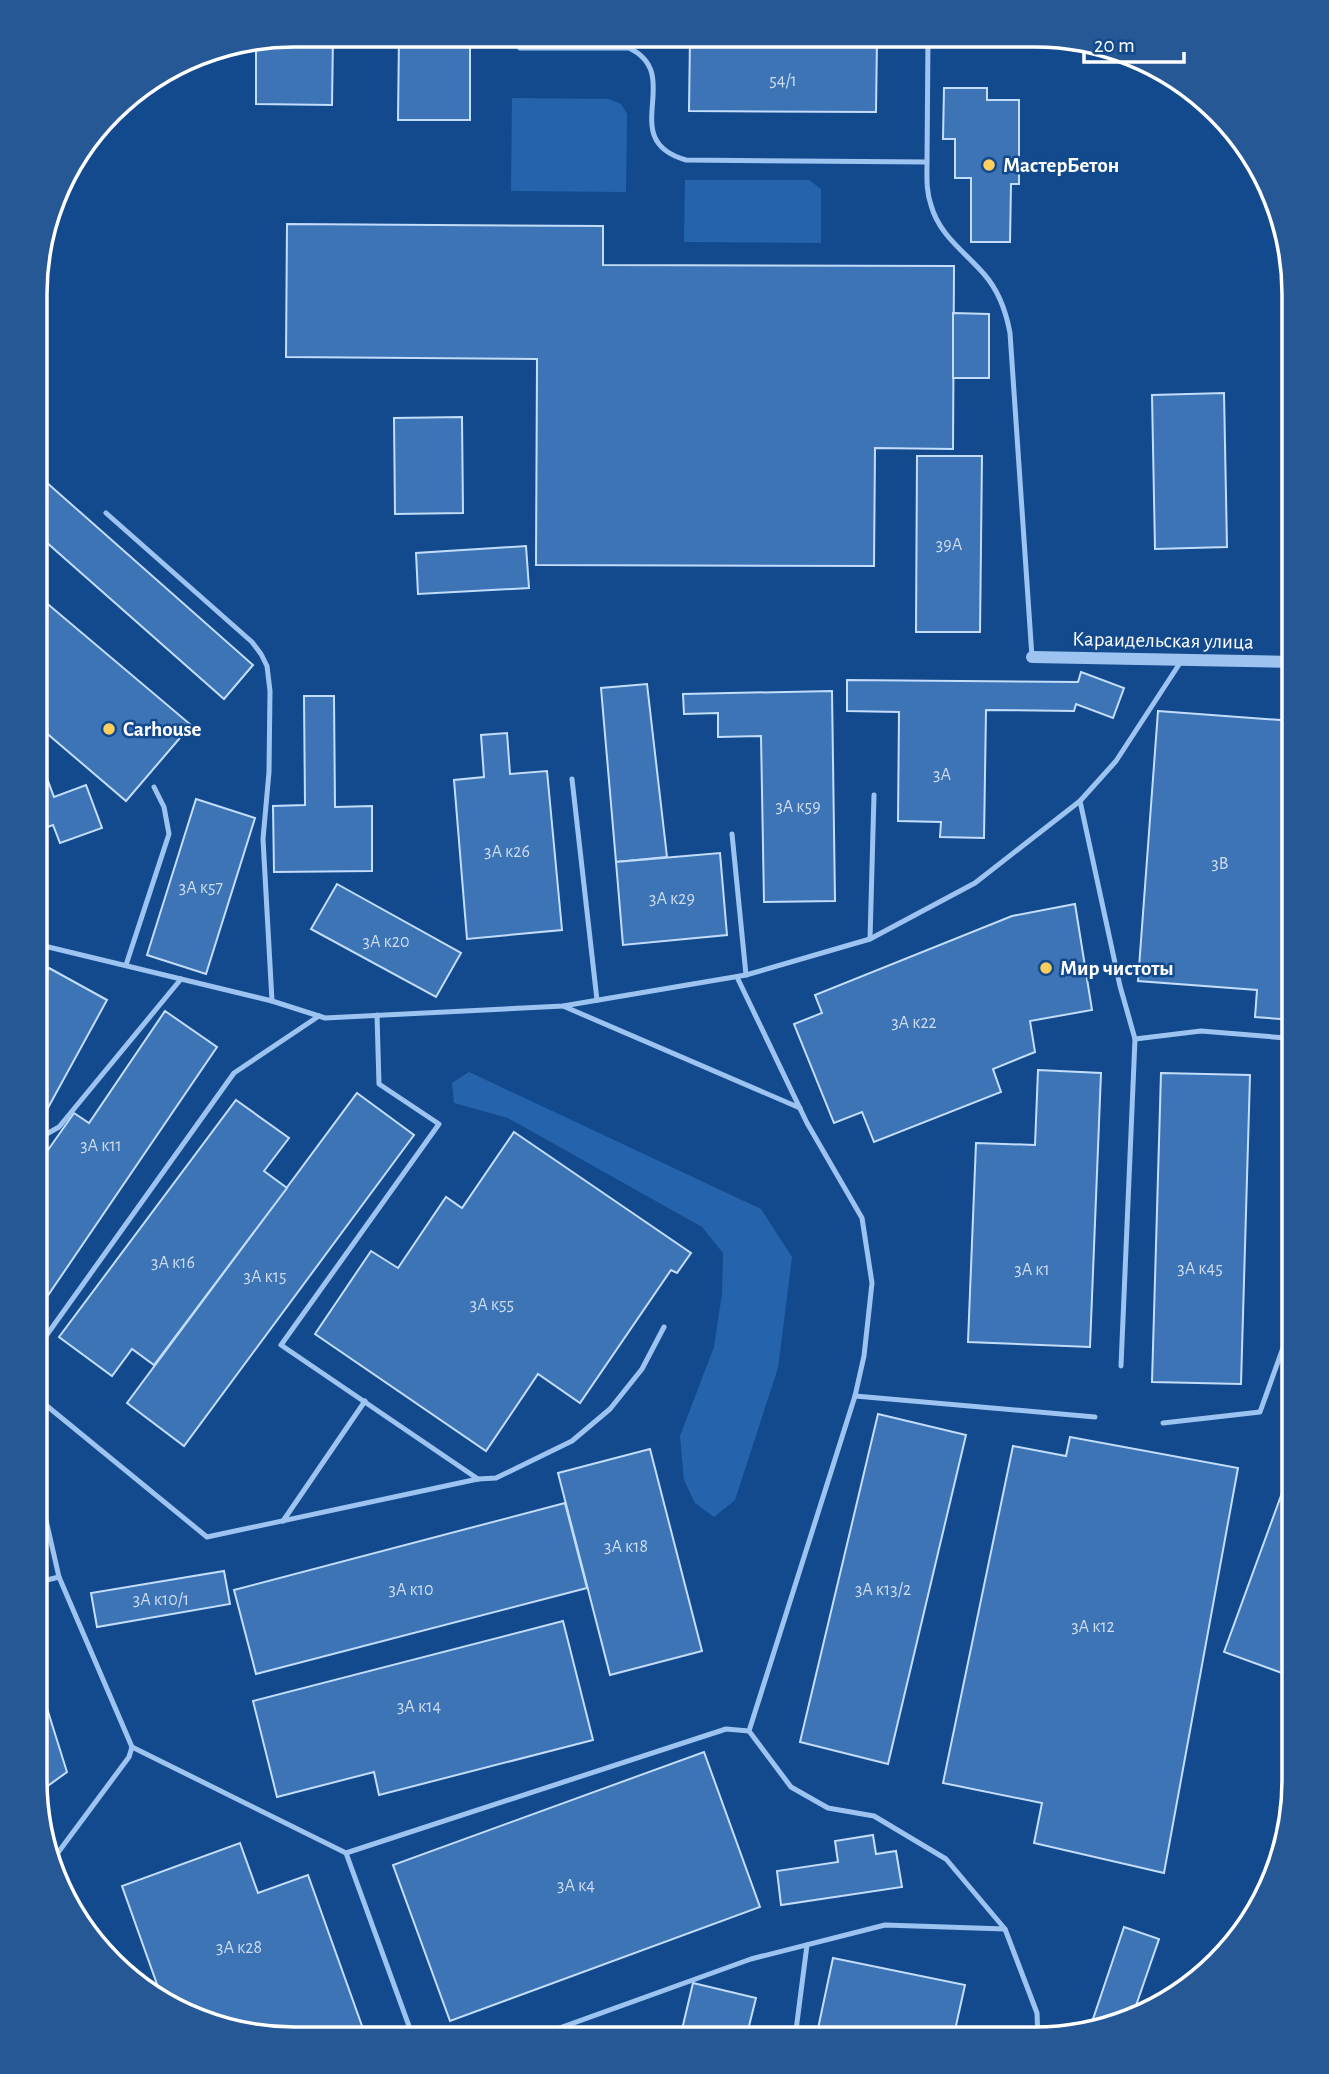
<svg xmlns="http://www.w3.org/2000/svg" width="1329" height="2074" font-family="'Alegreya Sans',sans-serif">
<style>
.green{fill:#2564ac}
.building{fill:#3c74b6;stroke:#c3defc;stroke-width:2}
.lines{fill:none;stroke-linecap:round;stroke-linejoin:round}
.service{stroke:#9dc4f1;stroke-width:5}
.tertiary{stroke:#9dc4f1;stroke-width:12}
.poi-dot{fill:#ffce5c;stroke:#134a8d;stroke-width:2.5}
.labels{text-anchor:middle;stroke-width:5;stroke-linejoin:round;paint-order:stroke}
.number-label{font-size:18px;fill:#cedced}
.poi-label{font-size:21px;font-weight:bold;fill:#fff;stroke:#134a8d;text-anchor:start}
.street-label{font-size:21px;fill:#fff;stroke:#134a8d}
.rim{fill:none;stroke:#fff;stroke-width:3.5}
</style>
<rect width="100%" height="100%" fill="#134a8d"/>
<g class="green">
<path d="M 512,98 L 609,99 L 621,104 L 627,114 L 626,192 L 511,191 Z"/>
<path d="M 685,180 L 809,180 L 821,189 L 821,243 L 684,242 Z"/>
<path d="M 469,1072 L 761,1209 L 792,1257 L 778,1368 L 735,1500 L 714,1517 L 695,1503 L 684,1480 L 680,1436 L 714,1347 L 722,1294 L 723,1253 L 702,1227 L 508,1118 L 454,1103 L 452,1083 Z"/>
</g>
<g class="building">
<path d="M 294,35 L 333,35 L 332,105 L 256,104 L 256,43 Z"/>
<path d="M 399,35 L 470,36 L 470,120 L 398,120 Z"/>
<path d="M 690,36 L 877,37 L 876,112 L 689,111 Z"/>
<path d="M 944,88 L 987,88 L 987,100 L 1019,100 L 1019,184 L 1011,184 L 1010,242 L 971,242 L 971,178 L 955,178 L 955,139 L 943,139 Z"/>
<path d="M 287,224 L 603,226 L 603,265 L 954,266 L 953,449 L 875,448 L 874,566 L 536,565 L 537,359 L 286,357 Z"/>
<path d="M 953,313 L 989,314 L 989,378 L 953,378 Z"/>
<path d="M 1224,393 L 1227,547 L 1155,549 L 1152,395 Z"/>
<path d="M 462,417 L 463,513 L 395,514 L 394,418 Z"/>
<path d="M 917,456 L 982,456 L 980,632 L 916,632 Z"/>
<path d="M 37,474 L 253,665 L 224,699 L 37,534 Z"/>
<path d="M 526,546 L 529,588 L 418,594 L 416,553 Z"/>
<path d="M 37,595 L 191,725 L 126,801 L 37,725 Z"/>
<path d="M 1081,672 L 1124,688 L 1113,718 L 1076,704 L 1074,711 L 986,710 L 984,838 L 940,837 L 941,822 L 898,821 L 899,712 L 847,711 L 847,680 L 1078,682 Z"/>
<path d="M 647,684 L 667,857 L 616,862 L 601,688 Z"/>
<path d="M 832,691 L 835,901 L 764,902 L 761,736 L 718,737 L 718,713 L 684,714 L 683,694 Z"/>
<path d="M 304,696 L 334,696 L 335,807 L 372,806 L 372,871 L 274,872 L 273,806 L 305,805 Z"/>
<path d="M 1158,711 L 1294,721 L 1293,1020 L 1255,1017 L 1257,990 L 1138,981 Z"/>
<path d="M 507,733 L 510,774 L 547,771 L 562,930 L 467,939 L 454,780 L 484,777 L 481,735 Z"/>
<path d="M 42,765 L 54,797 L 86,785 L 102,828 L 60,843 L 53,825 L 36,831 L 36,767 Z"/>
<path d="M 196,799 L 255,818 L 206,974 L 147,955 Z"/>
<path d="M 720,853 L 727,935 L 623,945 L 616,862 Z"/>
<path d="M 337,884 L 461,953 L 436,997 L 311,929 Z"/>
<path d="M 1075,904 L 1092,1010 L 1030,1021 L 1035,1052 L 993,1069 L 1001,1092 L 874,1142 L 862,1112 L 834,1123 L 794,1024 L 822,1013 L 815,995 L 1012,916 Z"/>
<path d="M 49,968 L 107,1000 L 43,1117 L 36,1113 L 36,991 Z"/>
<path d="M 165,1011 L 217,1047 L 36,1313 L 36,1167 L 74,1113 L 89,1123 Z"/>
<path d="M 1038,1070 L 1101,1073 L 1090,1347 L 968,1342 L 976,1143 L 1035,1145 Z"/>
<path d="M 1161,1073 L 1250,1075 L 1241,1384 L 1152,1382 Z"/>
<path d="M 357,1093 L 414,1135 L 184,1446 L 127,1403 Z"/>
<path d="M 236,1100 L 289,1138 L 264,1171 L 287,1188 L 154,1365 L 132,1349 L 112,1376 L 59,1337 Z"/>
<path d="M 514,1132 L 691,1253 L 677,1273 L 671,1270 L 580,1403 L 538,1374 L 486,1451 L 315,1334 L 371,1251 L 398,1268 L 446,1197 L 462,1208 Z"/>
<path d="M 878,1414 L 966,1435 L 888,1764 L 800,1742 Z"/>
<path d="M 1070,1437 L 1238,1468 L 1164,1873 L 1034,1843 L 1042,1803 L 943,1783 L 1013,1446 L 1066,1456 Z"/>
<path d="M 650,1449 L 702,1651 L 610,1675 L 558,1473 Z"/>
<path d="M 1294,1460 L 1293,1677 L 1224,1652 Z"/>
<path d="M 565,1503 L 587,1588 L 256,1674 L 234,1590 Z"/>
<path d="M 224,1571 L 230,1604 L 97,1627 L 91,1593 Z"/>
<path d="M 563,1621 L 593,1740 L 379,1795 L 374,1772 L 277,1797 L 253,1701 Z"/>
<path d="M 35,1670 L 67,1772 L 38,1793 L 35,1780 Z"/>
<path d="M 704,1752 L 760,1907 L 450,2021 L 393,1865 Z"/>
<path d="M 873,1835 L 876,1854 L 896,1851 L 902,1887 L 781,1905 L 777,1871 L 838,1862 L 835,1841 Z"/>
<path d="M 240,1843 L 258,1893 L 308,1875 L 366,2037 L 261,2037 L 195,2019 L 163,2001 L 122,1886 Z"/>
<path d="M 1124,1927 L 1159,1939 L 1131,2020 L 1090,2028 Z"/>
<path d="M 833,1958 L 965,1985 L 953,2039 L 816,2038 Z"/>
<path d="M 693,1983 L 756,1998 L 746,2038 L 680,2038 Z"/>
</g>
<g class="lines">
<g class="service">
<path d="M 520,48 L 629,48 C 686,75 615,140 686,160 L 927,162 C 927,177 926,191 931,205 C 939,235 965,252 984,274 C 999,291 1006,311 1010,333 L 1032,657"/>
<path d="M 927,162 L 928,37"/>
<path d="M 106,513 L 252,642 L 261,654 L 267,666 L 270,691 L 269,772 L 263,839 L 272,1001"/>
<path d="M 572,779 L 597,1000"/>
<path d="M 1080,801 L 1120,986 L 1135,1039 L 1121,1366"/>
<path d="M 732,834 L 746,975"/>
<path d="M 870,939 L 874,795"/>
<path d="M 36,944 L 272,1001 L 325,1018 L 563,1006 L 746,975 L 870,939 L 975,883 L 1080,801 L 1116,761 L 1180,663"/>
<path d="M 126,965 L 169,834 L 164,807 L 154,787"/>
<path d="M 737,977 L 807,1123 L 862,1218 L 872,1283 L 864,1356 L 855,1396 L 749,1731 L 791,1787 L 828,1808 L 874,1816 L 946,1859 L 1005,1929 L 1037,2013 L 1038,2039"/>
<path d="M 563,1006 L 800,1108"/>
<path d="M 377,1015 L 379,1084 L 439,1124 L 281,1345 L 478,1479"/>
<path d="M 1135,1039 L 1201,1031 L 1286,1038"/>
<path d="M 36,1140 L 59,1127 L 181,979"/>
<path d="M 36,1350 L 234,1073 L 319,1016"/>
<path d="M 855,1396 L 1095,1417"/>
<path d="M 36,1397 L 207,1537 L 478,1479 L 496,1478 L 572,1441 L 610,1409 L 642,1369 L 664,1327"/>
<path d="M 1163,1423 L 1260,1412 L 1294,1317"/>
<path d="M 35,1472 L 59,1577 L 132,1747 L 346,1853 L 726,1729 L 749,1731"/>
<path d="M 283,1521 L 365,1401"/>
<path d="M 35,1583 L 59,1577"/>
<path d="M 346,1853 L 413,2037"/>
<path d="M 54,1861 L 73,1911"/>
<path d="M 51,1862 L 129,1757 L 132,1747"/>
<path d="M 1247,1927 L 1251,1908"/>
<path d="M 532,2038 L 751,1959 L 885,1925 L 1005,1929"/>
<path d="M 795,2038 L 807,1945"/>
</g>
<path class="tertiary" d="M 1032,657 L 1294,662"/>
</g>
<g class="poi-dot">
<circle cx="989" cy="165" r="7"/>
<circle cx="109" cy="729" r="7"/>
<circle cx="1046" cy="968" r="7"/>
</g>
<g class="labels">
<g class="number-label">
<text x="783" y="86">54/1</text>
<text x="949" y="550">39А</text>
<text x="942" y="780">3А</text>
<text x="798" y="812">3А к59</text>
<text x="507" y="857">3А к26</text>
<text x="1220" y="869">3В</text>
<text x="201" y="893">3А к57</text>
<text x="672" y="904">3А к29</text>
<text x="386" y="947">3А к20</text>
<text x="914" y="1028">3А к22</text>
<text x="101" y="1151">3А к11</text>
<text x="173" y="1268">3А к16</text>
<text x="1200" y="1274">3А к45</text>
<text x="1032" y="1275">3А к1</text>
<text x="265" y="1282">3А к15</text>
<text x="492" y="1310">3А к55</text>
<text x="626" y="1552">3А к18</text>
<text x="411" y="1595">3А к10</text>
<text x="883" y="1595">3А к13/2</text>
<text x="161" y="1605">3А к10/1</text>
<text x="1093" y="1632">3А к12</text>
<text x="419" y="1712">3А к14</text>
<text x="576" y="1891">3А к4</text>
<text x="239" y="1953">3А к28</text>
</g>
<g class="poi-label">
<text x="1003" y="172">МастерБетон</text>
<text x="123" y="736">Carhouse</text>
<text x="1060" y="975">Мир чистоты</text>
</g>
<g class="street-label">
<text transform="translate(1163 640) rotate(1)" y="7">Караидельская улица</text>
</g>
</g>
<path d="M0 0H1329V2074H0ZM294 47H1035A247 247 0 0 1 1282 294V1780A247 247 0 0 1 1035 2027H294A247 247 0 0 1 47 1780V294A247 247 0 0 1 294 47Z" fill="#265896" fill-rule="evenodd"/>
<path class="rim" d="M294 47H1035A247 247 0 0 1 1282 294V1780A247 247 0 0 1 1035 2027H294A247 247 0 0 1 47 1780V294A247 247 0 0 1 294 47Z"/>
<path d="M1084 52v10h100v-10" fill="none" stroke="#ffffff" stroke-width="3.5"/>
<text x="1094" y="52" font-size="21" fill="#ffffff" stroke="#134a8d" stroke-width="5" paint-order="stroke">20 m</text>
</svg>
